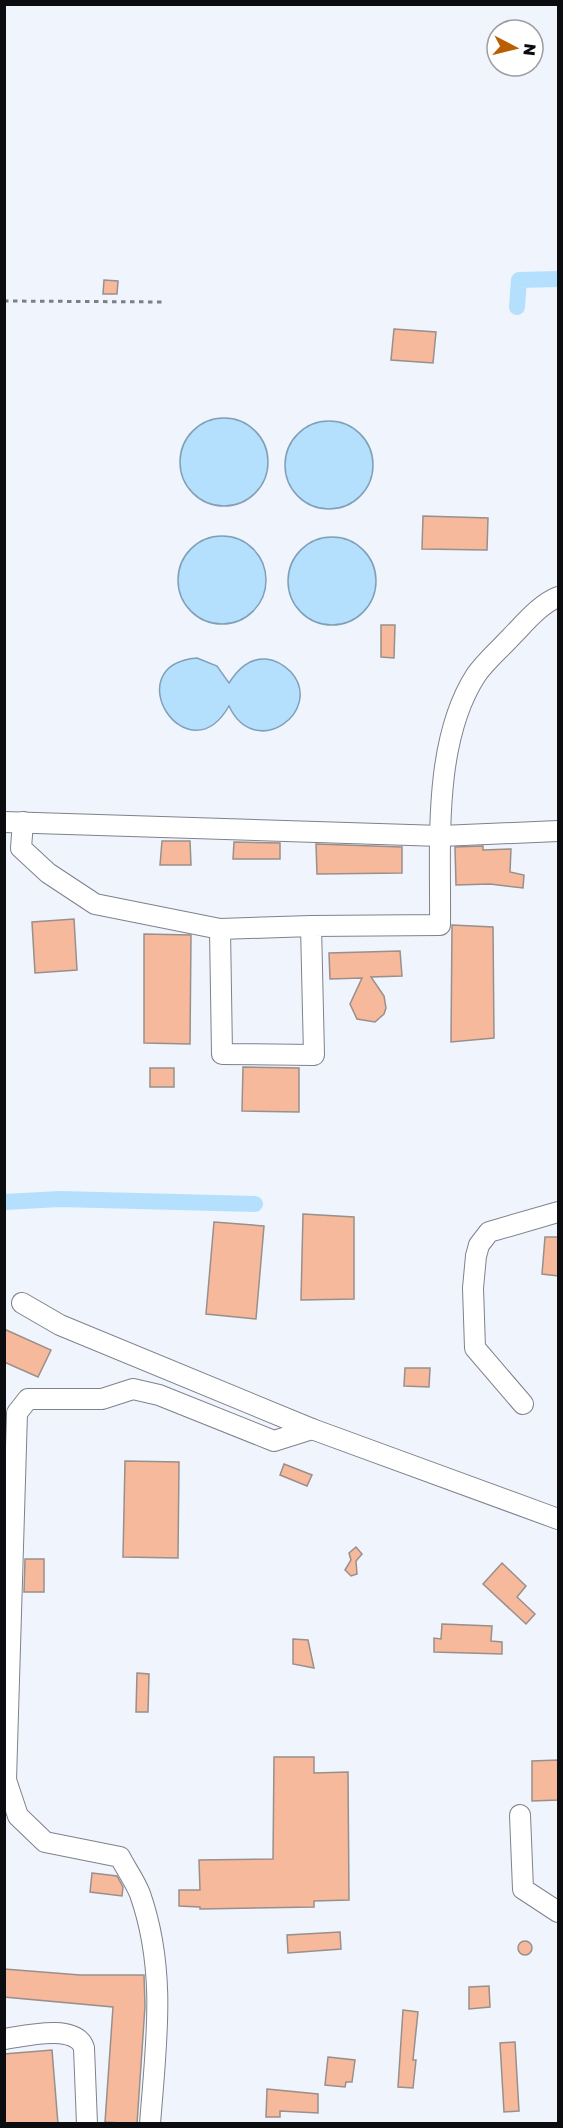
<svg xmlns="http://www.w3.org/2000/svg" width="563" height="2128" font-family="'Golos Text',sans-serif">
<style>
.water{fill:#b4e0fe;stroke:#81a0b7;stroke-width:1.5}
.lines{fill:none;stroke-linecap:round;stroke-linejoin:round}
.canal{stroke:#b4e0fe;stroke-width:16}
.building{fill:#f7b99b;stroke:#998f8b;stroke-width:1.5}
.minor-casing{stroke:#7f828b;stroke-width:22}
.path{stroke:#7c7f85;stroke-width:3;stroke-dasharray:4.5 4.5;stroke-linecap:butt}
.minor{stroke:#fff;stroke-width:20}
</style>
<rect width="100%" height="100%" fill="#eff4fd"/>
<g class="water">
<circle cx="224" cy="462" r="44"/>
<circle cx="329" cy="465" r="44"/>
<circle cx="222" cy="580" r="44"/>
<circle cx="332" cy="581" r="44"/>
<path d="M 197,658 L 217,666 L 229,683 C 238,669 249,658 266,659 C 276,660 284,665 291,672 C 325,711 255,762 229,706 C 187,779 115,665 197,658 Z"/>
</g>
<g class="lines">
<g class="canal">
<path d="M 517,307 L 519,280 L 558,279"/>
<path d="M 4,1202 L 60,1199 L 255,1204"/>
</g>
</g>
<g class="building">
<path d="M 104,280 L 118,281 L 117,294 L 103,294 Z"/>
<path d="M 394,329 L 436,332 L 433,363 L 391,360 Z"/>
<path d="M 423,516 L 488,518 L 487,550 L 422,549 Z"/>
<path d="M 381,625 L 395,625 L 394,658 L 381,657 Z"/>
<path d="M 162,841 L 190,841 L 191,865 L 160,865 Z"/>
<path d="M 234,842 L 280,843 L 280,859 L 233,859 Z"/>
<path d="M 316,844 L 402,847 L 402,873 L 317,874 Z"/>
<path d="M 483,846 L 483,850 L 511,849 L 510,872 L 524,875 L 523,888 L 490,884 L 456,885 L 455,847 Z"/>
<path d="M 74,919 L 77,970 L 35,973 L 32,922 Z"/>
<path d="M 452,925 L 493,927 L 494,1038 L 451,1042 Z"/>
<path d="M 144,934 L 191,935 L 190,1044 L 144,1043 Z"/>
<path d="M 400,951 L 402,976 L 371,977 L 384,996 L 386,1008 L 384,1014 L 375,1022 L 357,1019 L 350,1004 L 362,978 L 330,979 L 329,953 Z"/>
<path d="M 243,1067 L 299,1068 L 299,1112 L 242,1111 Z"/>
<rect x="150" y="1068" width="24" height="19"/>
<path d="M 303,1214 L 354,1217 L 354,1299 L 301,1300 Z"/>
<path d="M 214,1222 L 264,1226 L 256,1319 L 206,1314 Z"/>
<path d="M 545,1237 L 558,1237 L 558,1276 L 542,1274 Z"/>
<path d="M 4,1329 L 51,1350 L 38,1377 L 4,1362 Z"/>
<path d="M 405,1368 L 430,1368 L 429,1387 L 404,1386 Z"/>
<path d="M 125,1461 L 179,1462 L 178,1558 L 123,1557 Z"/>
<path d="M 284,1464 L 312,1475 L 307,1486 L 280,1475 Z"/>
<path d="M 356,1547 L 362,1554 L 356,1561 L 357,1574 L 351,1576 L 345,1570 L 351,1560 L 349,1553 Z"/>
<path d="M 25,1559 L 44,1559 L 44,1592 L 24,1592 Z"/>
<path d="M 502,1563 L 526,1586 L 517,1597 L 535,1614 L 526,1624 L 483,1584 Z"/>
<path d="M 442,1624 L 492,1626 L 491,1641 L 502,1642 L 502,1654 L 434,1652 L 434,1638 L 441,1639 Z"/>
<path d="M 293,1639 L 308,1640 L 314,1668 L 293,1664 Z"/>
<path d="M 137,1673 L 149,1674 L 148,1712 L 136,1712 Z"/>
<path d="M 274,1757 L 314,1757 L 314,1773 L 348,1772 L 349,1900 L 314,1901 L 314,1907 L 200,1909 L 200,1907 L 179,1906 L 179,1890 L 200,1890 L 199,1860 L 273,1859 Z"/>
<path d="M 558,1760 L 558,1800 L 532,1801 L 532,1761 Z"/>
<path d="M 92,1873 L 117,1876 L 123,1887 L 122,1896 L 90,1892 Z"/>
<path d="M 340,1932 L 341,1949 L 288,1953 L 287,1935 Z"/>
<circle cx="525" cy="1948" r="7"/>
<path d="M 4,1969 L 80,1975 L 144,1975 L 145,2006 L 137,2124 L 105,2122 L 113,2007 L 4,1997 Z"/>
<path d="M 489,1986 L 490,2007 L 469,2009 L 469,1987 Z"/>
<path d="M 403,2010 L 418,2012 L 413,2060 L 416,2060 L 413,2088 L 398,2087 Z"/>
<path d="M 515,2042 L 519,2111 L 504,2112 L 500,2043 Z"/>
<path d="M 52,2050 L 58,2124 L 4,2124 L 4,2054 Z"/>
<path d="M 328,2057 L 355,2060 L 352,2082 L 346,2082 L 345,2087 L 325,2085 Z"/>
<path d="M 267,2089 L 318,2094 L 318,2113 L 280,2111 L 280,2117 L 266,2117 Z"/>
</g>
<g class="lines">
<defs>
<g id="minor">
<path d="M 4,822 L 441,836 L 558,831"/>
<path d="M 23,822 L 21,848 L 48,873 L 95,904 L 220,929"/>
<path d="M 311,926 L 220,929 L 222,1054 L 314,1055 L 311,926 L 440,925 C 441,847 432,743 476,675 C 485,662 499,650 510,638 C 524,624 540,604 558,597"/>
<path d="M 22,1303 L 60,1325 L 312,1429 L 558,1519"/>
<path d="M 523,1404 L 475,1348 L 473,1288 L 476,1256 L 479,1245 L 489,1232 L 558,1212"/>
<path d="M 520,1815 L 523,1889 L 558,1912"/>
<path d="M 4,2039 C 25,2036 76,2023 84,2048 L 87,2124"/>
<path d="M 150,2124 C 156,2044 167,1971 140,1894 C 135,1881 126,1869 120,1857 L 45,1842 L 18,1816 L 6,1780 L 17,1413 L 28,1399 L 102,1399 L 133,1389 L 159,1395 L 274,1441 L 312,1429"/>
</g>
</defs>
<use href="#minor" class="minor-casing"/>
<path class="path" d="M 4,301 L 164,302"/>
<use href="#minor" class="minor"/>
</g>
<rect width="563" height="2128" fill="none" stroke="#0b0c10" stroke-width="12"/>
<g transform="translate(515 48) rotate(97)"><circle r="28" fill="#ffffff" stroke="#9d9e9f" stroke-width="1.5"/>
<path d="M0-4.5L10 22L0 15L-10 22Z" fill="#b95f00"/>
<text y="-9" font-size="16" font-weight="bold" text-anchor="middle" fill="#0b0c10">N</text>
</g>
</svg>
